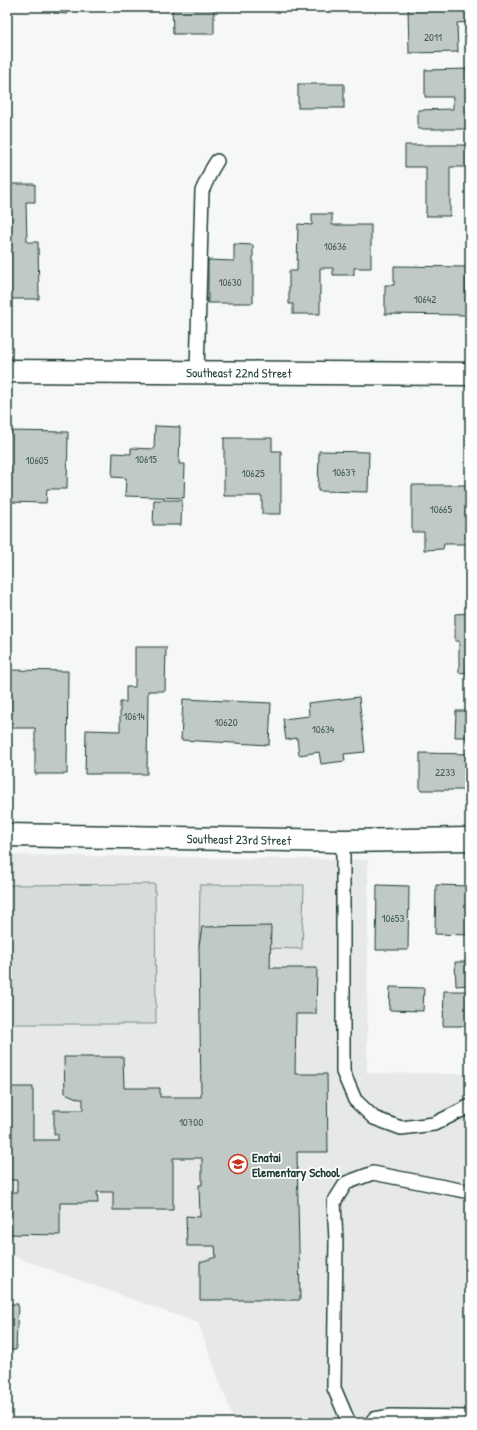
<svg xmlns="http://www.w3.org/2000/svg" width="477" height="1430" font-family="'Patrick Hand',sans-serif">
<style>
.built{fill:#e6e9e8}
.green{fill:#d6dcdb;stroke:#7a8c88}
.building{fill:#c0c9c6;stroke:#1f3d34}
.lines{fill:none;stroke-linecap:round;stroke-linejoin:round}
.lane-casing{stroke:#1f3d34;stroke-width:16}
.street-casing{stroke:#1f3d34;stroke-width:25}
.lane{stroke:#fff;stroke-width:13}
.street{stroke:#fff;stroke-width:22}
.labels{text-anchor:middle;stroke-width:3.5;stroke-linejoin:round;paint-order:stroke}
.number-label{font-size:11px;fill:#476058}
.street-label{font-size:13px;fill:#1f3d34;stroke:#fff}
.poi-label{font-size:13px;font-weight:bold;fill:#1f3d34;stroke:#fff;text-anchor:start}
</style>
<rect width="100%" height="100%" fill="#f6f7f7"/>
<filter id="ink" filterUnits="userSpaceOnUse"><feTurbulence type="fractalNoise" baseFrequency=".025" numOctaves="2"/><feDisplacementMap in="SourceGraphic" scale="8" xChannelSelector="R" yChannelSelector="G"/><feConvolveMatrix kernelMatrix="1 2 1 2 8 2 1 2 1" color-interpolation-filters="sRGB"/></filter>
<g filter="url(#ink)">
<path class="built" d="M 7,855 L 368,860 L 367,1073 L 470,1074 L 470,1423 L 235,1423 L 198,1323 L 7,1254 Z"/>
<g class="green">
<path d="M 155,884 L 156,1024 L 7,1024 L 7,885 Z"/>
<path d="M 200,885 L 304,885 L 302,949 L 199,946 Z"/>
</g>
<g class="building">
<path d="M 53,7 L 67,7 L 67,14 L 53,13 Z"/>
<path d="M 172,7 L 214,7 L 214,34 L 173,34 Z"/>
<path d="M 408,7 L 470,7 L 470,22 L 457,23 L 458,52 L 409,53 Z"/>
<path d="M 470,69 L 470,129 L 418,129 L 418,110 L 453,109 L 453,97 L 425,97 L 425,70 Z"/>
<rect x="298" y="84" width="46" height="24"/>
<path d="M 405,145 L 470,145 L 470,167 L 450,167 L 450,216 L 426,216 L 426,167 L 405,167 Z"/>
<path d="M 7,184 L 35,184 L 35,202 L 26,202 L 27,242 L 38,242 L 39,299 L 7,299 Z"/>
<path d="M 312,214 L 332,214 L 332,225 L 371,225 L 371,268 L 354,268 L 354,275 L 333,275 L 333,268 L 320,268 L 320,314 L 293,314 L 293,304 L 289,304 L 289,271 L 297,271 L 298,224 L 312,225 Z"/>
<path d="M 234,244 L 253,245 L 253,303 L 208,303 L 208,260 L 234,261 Z"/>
<path d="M 394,266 L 466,267 L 466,315 L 385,314 L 385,285 L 394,285 Z"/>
<path d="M 155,426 L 180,427 L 179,464 L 185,464 L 184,498 L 125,496 L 126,478 L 112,477 L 113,453 L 131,454 L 131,448 L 154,449 Z"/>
<path d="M 7,431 L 68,432 L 67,489 L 47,489 L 46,503 L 7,502 Z"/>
<path d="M 224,438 L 272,438 L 272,451 L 281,451 L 281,514 L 262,514 L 262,496 L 224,496 Z"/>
<path d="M 319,451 L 369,452 L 368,492 L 318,491 Z"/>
<path d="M 412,485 L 470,485 L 470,544 L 444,544 L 443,549 L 424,550 L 424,532 L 412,532 Z"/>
<path d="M 154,500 L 182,500 L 181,525 L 153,525 Z"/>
<path d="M 470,613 L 470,679 L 470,672 L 459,673 L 459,641 L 455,641 L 455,614 Z"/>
<path d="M 135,647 L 166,647 L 165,691 L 148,691 L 147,774 L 85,774 L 86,730 L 120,731 L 120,702 L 126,702 L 126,687 L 135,687 Z"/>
<path d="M 7,670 L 68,671 L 67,774 L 35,774 L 35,728 L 7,728 Z"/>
<path d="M 359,697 L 365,752 L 344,754 L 345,761 L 321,764 L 319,752 L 299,755 L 297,738 L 286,740 L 283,719 L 309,716 L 308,703 Z"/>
<path d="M 183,699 L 271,703 L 269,745 L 181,740 Z"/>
<path d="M 456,711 L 470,711 L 470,737 L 455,737 Z"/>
<path d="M 420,753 L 470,754 L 470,790 L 420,790 Z"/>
<path d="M 377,885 L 409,886 L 408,950 L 376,950 Z"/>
<path d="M 436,885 L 470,886 L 470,935 L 435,934 Z"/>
<path d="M 271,926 L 270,968 L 317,968 L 316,1014 L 296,1014 L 295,1074 L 327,1074 L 328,1152 L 297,1152 L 300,1300 L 200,1300 L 200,1262 L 216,1257 L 215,1246 L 187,1246 L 186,1216 L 200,1217 L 199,1185 L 202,1185 L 202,1158 L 173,1158 L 173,1210 L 113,1210 L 113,1192 L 97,1192 L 98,1203 L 60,1203 L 60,1235 L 7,1234 L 7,1194 L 12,1192 L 17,1192 L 17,1180 L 7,1180 L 7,1087 L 33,1087 L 33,1140 L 58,1140 L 58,1134 L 54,1134 L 54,1110 L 83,1110 L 83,1099 L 79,1099 L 65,1093 L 64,1057 L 123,1057 L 124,1088 L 160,1088 L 160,1097 L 201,1097 L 199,946 L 202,927 Z"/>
<path d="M 455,962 L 470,962 L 470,985 L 456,986 Z"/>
<path d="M 390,987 L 424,988 L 423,1011 L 389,1010 Z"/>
<path d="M 444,991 L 468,991 L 468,1026 L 443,1026 Z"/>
<path d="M 7,1304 L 18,1304 L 16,1350 L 7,1350 Z"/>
</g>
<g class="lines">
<defs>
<g id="lane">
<path d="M 197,372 L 202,191 L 212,169 L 217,161"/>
<path d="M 343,841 L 343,1072 L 355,1100 L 374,1118 L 401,1128 L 434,1124 L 470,1106"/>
<path d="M 349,1423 L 334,1388 L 336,1240 L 334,1202 L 346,1183 L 373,1173 L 470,1192"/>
<path d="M 371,1423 L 374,1419 L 391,1416 L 470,1417"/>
</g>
<g id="street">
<path id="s1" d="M 7,371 L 470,374"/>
<path id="s2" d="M 7,835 L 343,841 L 470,839"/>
</g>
</defs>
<use href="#lane" class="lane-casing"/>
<use href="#street" class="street-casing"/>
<use href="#lane" class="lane"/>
<use href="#street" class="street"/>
</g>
</g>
<defs>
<symbol id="school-ring" viewBox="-11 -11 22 22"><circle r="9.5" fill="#fff" stroke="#c8321e" stroke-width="1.5"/><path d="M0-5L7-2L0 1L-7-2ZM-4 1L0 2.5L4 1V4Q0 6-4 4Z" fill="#c8321e"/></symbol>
</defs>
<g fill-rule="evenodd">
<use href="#school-ring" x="227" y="1153" width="22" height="22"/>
</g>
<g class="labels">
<g class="number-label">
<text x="433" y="41">2011</text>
<text x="335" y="250">10636</text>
<text x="230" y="286">10630</text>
<text x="425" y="303">10642</text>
<text x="146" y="463">10615</text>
<text x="37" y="464">10605</text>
<text x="344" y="476">10637</text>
<text x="253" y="477">10625</text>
<text x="441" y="513">10665</text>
<text x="134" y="720">10614</text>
<text x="226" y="726">10620</text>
<text x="323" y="733">10634</text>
<text x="445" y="776">2233</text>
<text x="393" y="922">10653</text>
<text x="191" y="1126">10700</text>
</g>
<g class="street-label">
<text dy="5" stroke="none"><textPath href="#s1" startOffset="232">Southeast 22nd Street</textPath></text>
<text dy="5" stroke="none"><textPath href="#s2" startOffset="232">Southeast 23rd Street</textPath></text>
</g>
<g class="poi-label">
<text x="252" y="1162">Enatai<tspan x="252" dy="15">Elementary School</tspan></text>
</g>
</g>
<rect width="477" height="1430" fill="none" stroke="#fff" stroke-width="24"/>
<rect x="12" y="12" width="453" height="1406" fill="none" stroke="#1f3d34" stroke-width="1.5" filter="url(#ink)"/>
</svg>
